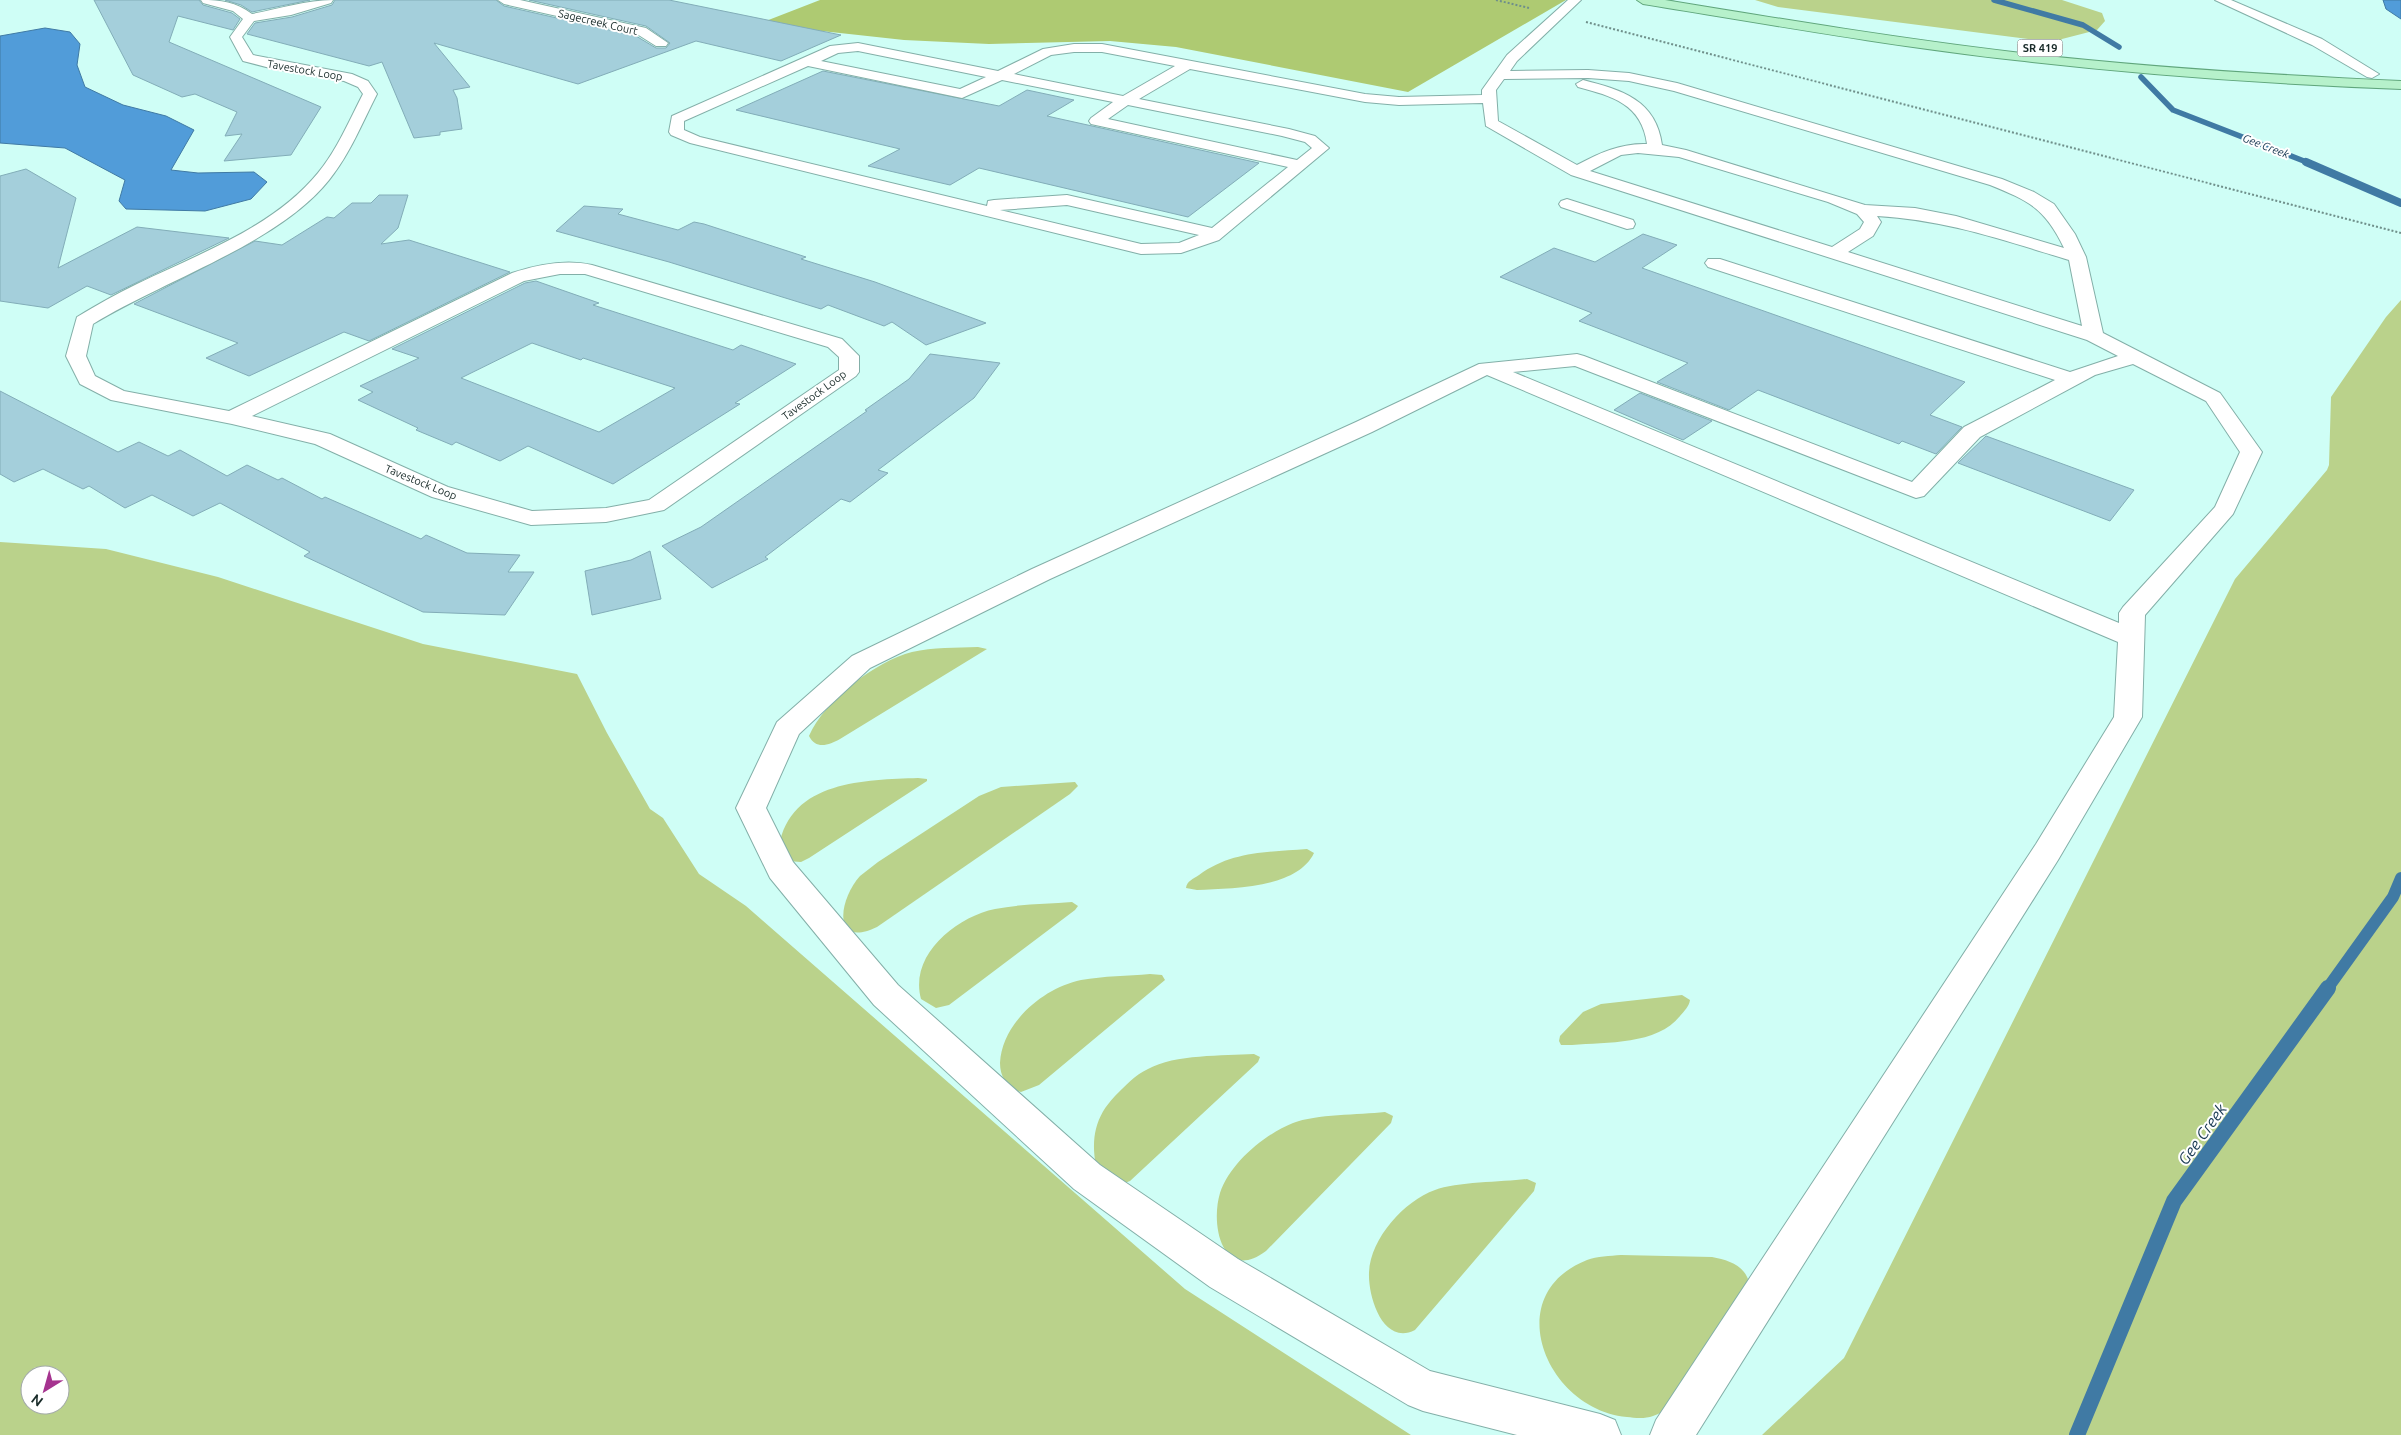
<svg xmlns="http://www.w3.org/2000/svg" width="2401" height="1435" font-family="Ubuntu,sans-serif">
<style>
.green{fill:#bad28b;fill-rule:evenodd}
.forest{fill:#aeca72}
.water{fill:#519cd9;stroke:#407aa4}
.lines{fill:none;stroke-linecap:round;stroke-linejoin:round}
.stream-far3{stroke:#407aa4;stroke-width:5.5}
.stream-far2{stroke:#407aa4;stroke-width:8}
.stream-far1{stroke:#407aa4;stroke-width:12}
.stream{stroke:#407aa4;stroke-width:16}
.building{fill:#a4cfdb;stroke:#82adb8;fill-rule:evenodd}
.minor-casing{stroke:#83afa8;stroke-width:2}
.major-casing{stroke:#60a67c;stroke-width:2}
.path{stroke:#6f8f8a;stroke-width:2;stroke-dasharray:2 2;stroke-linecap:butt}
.minor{fill:#fff;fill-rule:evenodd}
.major{fill:#b6f1cb;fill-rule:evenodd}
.labels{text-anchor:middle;stroke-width:4;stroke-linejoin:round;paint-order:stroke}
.far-street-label{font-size:11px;fill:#192b29;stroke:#fff}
.shield{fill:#fff;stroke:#5e6b69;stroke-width:1}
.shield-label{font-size:11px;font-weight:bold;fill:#192b29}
.far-water-label{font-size:11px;font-style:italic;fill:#193952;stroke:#fff}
.near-water-label{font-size:16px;font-style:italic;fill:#193952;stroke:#fff}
</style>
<rect width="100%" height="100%" fill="#cffef6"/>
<g class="green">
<path d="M 1755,0 L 2062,0 L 2102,13 L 2105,21 L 2097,30 L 2062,39 L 2059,43 L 1778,7 Z"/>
<path d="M 2401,300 L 2401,1435 L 1762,1435 L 1844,1358 L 2235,579 L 2327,470 L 2329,465 L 2331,397 L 2386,317 Z"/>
<path d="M 0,542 L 106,549 L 218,577 L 423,644 L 577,674 L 607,733 L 650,809 L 663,818 L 699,874 L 746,906 L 1185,1289 L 1411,1435 L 0,1435 ZM 30,1375 L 60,1375 L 60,1405 L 30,1405 Z"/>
<path d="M 978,647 L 987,649 L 840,739 C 829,745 816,750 809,736 C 824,701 876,661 912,652 C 933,647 956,648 978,647 Z"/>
<path d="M 918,778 L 927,779 L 927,781 L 809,858 L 801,862 L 787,861 L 779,847 C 790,780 866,780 918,778 Z"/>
<path d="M 1075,782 L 1078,786 L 1070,794 L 877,927 C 831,949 839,899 860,876 L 878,862 L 979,796 L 1001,787 Z"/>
<path d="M 1307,849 L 1314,853 C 1297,889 1231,888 1197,890 L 1186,888 C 1187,881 1193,879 1199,875 C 1231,851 1268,852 1307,849 Z"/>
<path d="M 1072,902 L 1078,906 L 1075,910 L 949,1005 L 936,1008 L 921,999 C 909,955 956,917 995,909 C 1020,904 1047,904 1072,902 Z"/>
<path d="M 1150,974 L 1162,975 L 1165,980 L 1039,1085 L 1021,1092 C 1007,1088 1000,1077 1000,1063 C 1002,1023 1043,988 1081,980 C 1104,976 1128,976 1150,974 Z"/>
<path d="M 1682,995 L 1690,1000 C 1689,1007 1684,1011 1680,1016 C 1657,1045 1607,1042 1572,1045 L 1561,1045 L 1559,1041 L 1560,1036 L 1583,1012 L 1601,1004 Z"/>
<path d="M 1254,1054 L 1260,1057 L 1258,1062 L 1130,1181 L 1122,1184 L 1096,1166 C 1091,1138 1095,1117 1115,1096 C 1125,1086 1135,1075 1148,1069 C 1175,1054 1223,1056 1254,1054 Z"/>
<path d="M 1385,1112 L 1393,1116 L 1391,1123 L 1266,1251 C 1223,1283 1210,1226 1220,1193 C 1230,1163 1265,1134 1293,1123 C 1316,1114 1359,1115 1385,1112 Z"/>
<path d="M 1527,1179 L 1536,1183 L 1534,1191 L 1415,1330 C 1383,1346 1368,1297 1369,1273 C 1370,1239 1404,1201 1435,1190 C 1456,1182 1503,1182 1527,1179 Z"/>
<path d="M 1621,1255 L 1712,1257 C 1727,1260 1742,1264 1748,1279 L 1743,1292 L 1670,1407 C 1665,1410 1659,1414 1653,1416 C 1645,1419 1635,1418 1627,1417 C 1547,1410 1498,1295 1587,1260 C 1597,1256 1610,1256 1621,1255 Z"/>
</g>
<path class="forest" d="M 820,0 L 1566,0 L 1408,92 L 1176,47 L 1110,41 L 989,44 L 904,40 L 758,24 Z"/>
<g class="water">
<path d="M 2383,0 L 2401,0 L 2401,19 L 2386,9 Z"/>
<path d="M 45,28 L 70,32 L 80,44 L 77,65 L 85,87 L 123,105 L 166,116 L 194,130 L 171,170 L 198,173 L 254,172 L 267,182 L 251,199 L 205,211 L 126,209 L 119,201 L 125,180 L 65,148 L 0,143 L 0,36 Z"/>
</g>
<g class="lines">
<g class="stream-far3">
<path d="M 1994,0 L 2083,25 L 2119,47"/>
<path d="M 2141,77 L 2173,110 L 2309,163"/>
</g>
<path class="stream-far2" d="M 2306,162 L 2401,203"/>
<path class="stream-far1" d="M 2327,989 L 2393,897 L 2401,878"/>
<path class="stream" d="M 2077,1435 L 2174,1201 L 2328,988"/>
</g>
<g class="building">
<path d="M 94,0 L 199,0 L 203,5 L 232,13 L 240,19 L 233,30 L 178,16 L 169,42 L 321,107 L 291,155 L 224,161 L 242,134 L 225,136 L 237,112 L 195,94 L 182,97 L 133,75 Z"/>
<path d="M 225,0 L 310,0 L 252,12 L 241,5 Z"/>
<path d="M 335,0 L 496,0 L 504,6 L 636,36 L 656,48 L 666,48 L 670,43 L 646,26 L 529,0 L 669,0 L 841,35 L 781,61 L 696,41 L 578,84 L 434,43 L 470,87 L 453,90 L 457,98 L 462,129 L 440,132 L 440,135 L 414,138 L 382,62 L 369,66 L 247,34 L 255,23 L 292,17 L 332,5 Z"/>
<path d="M 823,71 L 999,106 L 1027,90 L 1074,100 L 1047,116 L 1259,163 L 1188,217 L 979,168 L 950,185 L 868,166 L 900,149 L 736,110 Z"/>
<path d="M 26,169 L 76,198 L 58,268 L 137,227 L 229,238 L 111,295 L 87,286 L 48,308 L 0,301 L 0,176 Z"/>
<path d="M 379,195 L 408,195 L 398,228 L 381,244 L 409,240 L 510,272 L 369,341 L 344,332 L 249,376 L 206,358 L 238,343 L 134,304 L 255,241 L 282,245 L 327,217 L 334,218 L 352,203 L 371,203 Z"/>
<path d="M 584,206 L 623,209 L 618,214 L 678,230 L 694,222 L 704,224 L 806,257 L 801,259 L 875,282 L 986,323 L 926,345 L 892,322 L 884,326 L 828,305 L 821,309 L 669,262 L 556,231 Z"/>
<path d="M 1643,234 L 1677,245 L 1642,268 L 1965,382 L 1930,415 L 1962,427 L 1936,454 L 1902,441 L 1899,444 L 1758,390 L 1729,410 L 1657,382 L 1688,363 L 1579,321 L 1592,313 L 1500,277 L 1554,248 L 1595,262 Z"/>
<path d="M 536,281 L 599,303 L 593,305 L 733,350 L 741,345 L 796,364 L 735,403 L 740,404 L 613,484 L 528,446 L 500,461 L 456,442 L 452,445 L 416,430 L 418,428 L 358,400 L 373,392 L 360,386 L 419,358 L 392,349 L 525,283 ZM 532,343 L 581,360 L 583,358 L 675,388 L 599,432 L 461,378 Z"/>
<path d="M 930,354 L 1000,363 L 974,398 L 878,470 L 888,473 L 850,502 L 841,499 L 765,557 L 768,559 L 712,588 L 662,546 L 701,527 L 867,411 L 865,410 L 909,379 Z"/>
<path d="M 0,391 L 118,452 L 139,442 L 168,456 L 180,450 L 227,476 L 247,465 L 278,480 L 282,478 L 322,499 L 325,497 L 421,539 L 426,535 L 467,553 L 520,555 L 508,572 L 534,572 L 505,615 L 423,612 L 304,556 L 310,552 L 220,503 L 193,516 L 152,495 L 125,508 L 89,486 L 83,489 L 43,469 L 14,482 L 0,474 Z"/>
<path d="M 1640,393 L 1712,421 L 1683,440 L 1614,410 Z"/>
<path d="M 1986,436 L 2134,490 L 2110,521 L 1958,463 Z"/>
<path d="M 650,551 L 661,599 L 592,615 L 585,571 L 631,560 Z"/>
</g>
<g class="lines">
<defs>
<g id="minor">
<path d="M 201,0 C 221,0 236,2 252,14 C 279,9 306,0 333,0 L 331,3 L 291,15 L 254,21 L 242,37 L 253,55 L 352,74 L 368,81 L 377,94 C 362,123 350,154 329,180 C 278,244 164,280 93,324 L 86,356 L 95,376 L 124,391 L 229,411 L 512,273 C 536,265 566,259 592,265 L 842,339 L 859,356 L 859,372 L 856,376 L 664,510 L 606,522 L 531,525 L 432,497 L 315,444 L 232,424 L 111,400 L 80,384 L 66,356 L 77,317 C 97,305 116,294 137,284 C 198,254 273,228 318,173 C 337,150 349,121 363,94 L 358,87 L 344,81 L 270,68 L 243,61 L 230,37 L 243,19 L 233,11 L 203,3 ZM 560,274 L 585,274 L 828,347 L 839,357 L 839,370 L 649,500 L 606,508 L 532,511 L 448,487 L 330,434 L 252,416 L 524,281 Z"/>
<path d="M 498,0 L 520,0 L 646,28 L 668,43 L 666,46 L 656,46 L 637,34 L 504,4 Z"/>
<path d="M 1568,0 L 1581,0 L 1517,61 L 1510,71 L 1588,70 L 1629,73 L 1677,83 L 2002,179 L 2034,192 L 2054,204 L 2075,234 L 2086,257 L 2103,333 L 2220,393 L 2262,452 L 2233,514 L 2145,615 L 2142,717 L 2058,860 L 1696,1435 L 1650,1435 L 1656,1420 L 2036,844 L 2114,717 L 2118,642 L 1487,375 L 1372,432 L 1050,579 L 870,668 L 799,734 L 766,808 L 793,862 L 898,985 L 1100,1165 L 1238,1259 L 1430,1371 L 1600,1414 L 1615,1420 L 1621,1435 L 1517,1435 L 1423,1411 L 1408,1405 L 1210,1287 L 1074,1189 L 874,1005 L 770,878 L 736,808 L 777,722 L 852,656 L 1032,569 L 1356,422 L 1479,364 L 1577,354 L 1584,356 L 1912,482 L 1964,427 L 2055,380 L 1708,267 L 1705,263 L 1708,259 L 1720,259 L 2070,372 L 2118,356 L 2087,340 L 1571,175 L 1486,126 L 1483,103 L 1399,105 L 1365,102 L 1190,69 L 1139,99 L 1289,129 L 1315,136 L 1329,148 L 1219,240 L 1181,253 L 1141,254 L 690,143 L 671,135 L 669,132 L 672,116 L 830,46 L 858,43 L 998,71 L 1043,49 L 1074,44 L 1102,44 L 1365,94 L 1399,97 L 1482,95 L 1482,90 L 1507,55 ZM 858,51 L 986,77 L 960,89 L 821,61 L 838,53 ZM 1074,52 L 1102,52 L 1175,66 L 1123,96 L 1014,74 L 1051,55 ZM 808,66 L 962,98 L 1002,80 L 1113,102 L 1091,118 L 1089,121 L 1091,124 L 1288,167 L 1212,228 L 1067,195 L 994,200 L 988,201 L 987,206 L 700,137 L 684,130 L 684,121 ZM 1588,78 L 1629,81 L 1674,91 L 1990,185 C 2029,201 2045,208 2064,248 L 1956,216 L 1915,208 L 1865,205 L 1686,150 L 1662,145 C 1656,100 1622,90 1583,80 L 1576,84 L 1578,87 C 1612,96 1642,104 1647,144 C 1621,143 1599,153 1577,165 L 1498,121 L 1496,90 L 1504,79 ZM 1128,105 L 1282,136 L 1305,142 L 1312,148 L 1297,160 L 1108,119 ZM 1638,153 L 1679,157 L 1828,202 L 1857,214 L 1864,222 L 1860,229 L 1832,247 L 1590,171 L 1621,155 ZM 1067,205 L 1199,235 L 1179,243 L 1141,244 L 1000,210 ZM 1877,216 C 1946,220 2003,240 2069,260 L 2082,326 L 1848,252 L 1873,236 L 1881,222 ZM 2133,364 L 2206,401 L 2240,452 L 2215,507 L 2123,607 L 2119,613 L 2119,623 L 1513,372 L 1575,366 L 1916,498 L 1924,496 L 1980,437 L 2095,375 Z"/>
<path d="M 2215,0 L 2231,0 L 2322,39 L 2379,74 L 2372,78 L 2367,77 L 2312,45 Z"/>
<path d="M 1567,199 L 1633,220 L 1635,224 L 1633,228 L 1627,229 L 1561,207 L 1559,204 L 1561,201 Z"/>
</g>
<path id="major" d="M 1637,0 L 1665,0 C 1781,19 1896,38 2013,52 C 2142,67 2271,75 2401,81 L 2401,89 C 2272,84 2143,75 2015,60 C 1890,46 1767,24 1643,4 Z"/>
</defs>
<use href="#minor" class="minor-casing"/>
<use href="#major" class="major-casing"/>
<g class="path">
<path d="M 1496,0 L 1529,8"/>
<path d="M 1586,22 L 2401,233"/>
</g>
<use href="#minor" class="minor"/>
<use href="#major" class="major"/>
</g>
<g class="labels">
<g class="far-street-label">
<text transform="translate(598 22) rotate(13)" y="4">Sagecreek Court</text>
<text transform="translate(305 70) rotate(10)" y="4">Tavestock Loop</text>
<text transform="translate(814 395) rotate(-36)" y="4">Tavestock Loop</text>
<text transform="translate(421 482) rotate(22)" y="4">Tavestock Loop</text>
</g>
<rect class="shield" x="2017.5" y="39.5" width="45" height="17" rx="4"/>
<g class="shield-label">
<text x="2040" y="52">SR 419</text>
</g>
<g class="far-water-label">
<text transform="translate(2266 146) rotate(21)" y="4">Gee Creek</text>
</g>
<g class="near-water-label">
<text transform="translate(2202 1134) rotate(-54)" y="6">Gee Creek</text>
</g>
</g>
<g transform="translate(45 1390) rotate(217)"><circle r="24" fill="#ffffff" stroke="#a3aaa9"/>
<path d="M0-4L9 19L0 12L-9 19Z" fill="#a5338f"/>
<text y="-8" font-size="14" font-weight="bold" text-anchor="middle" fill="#192b29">N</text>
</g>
</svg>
